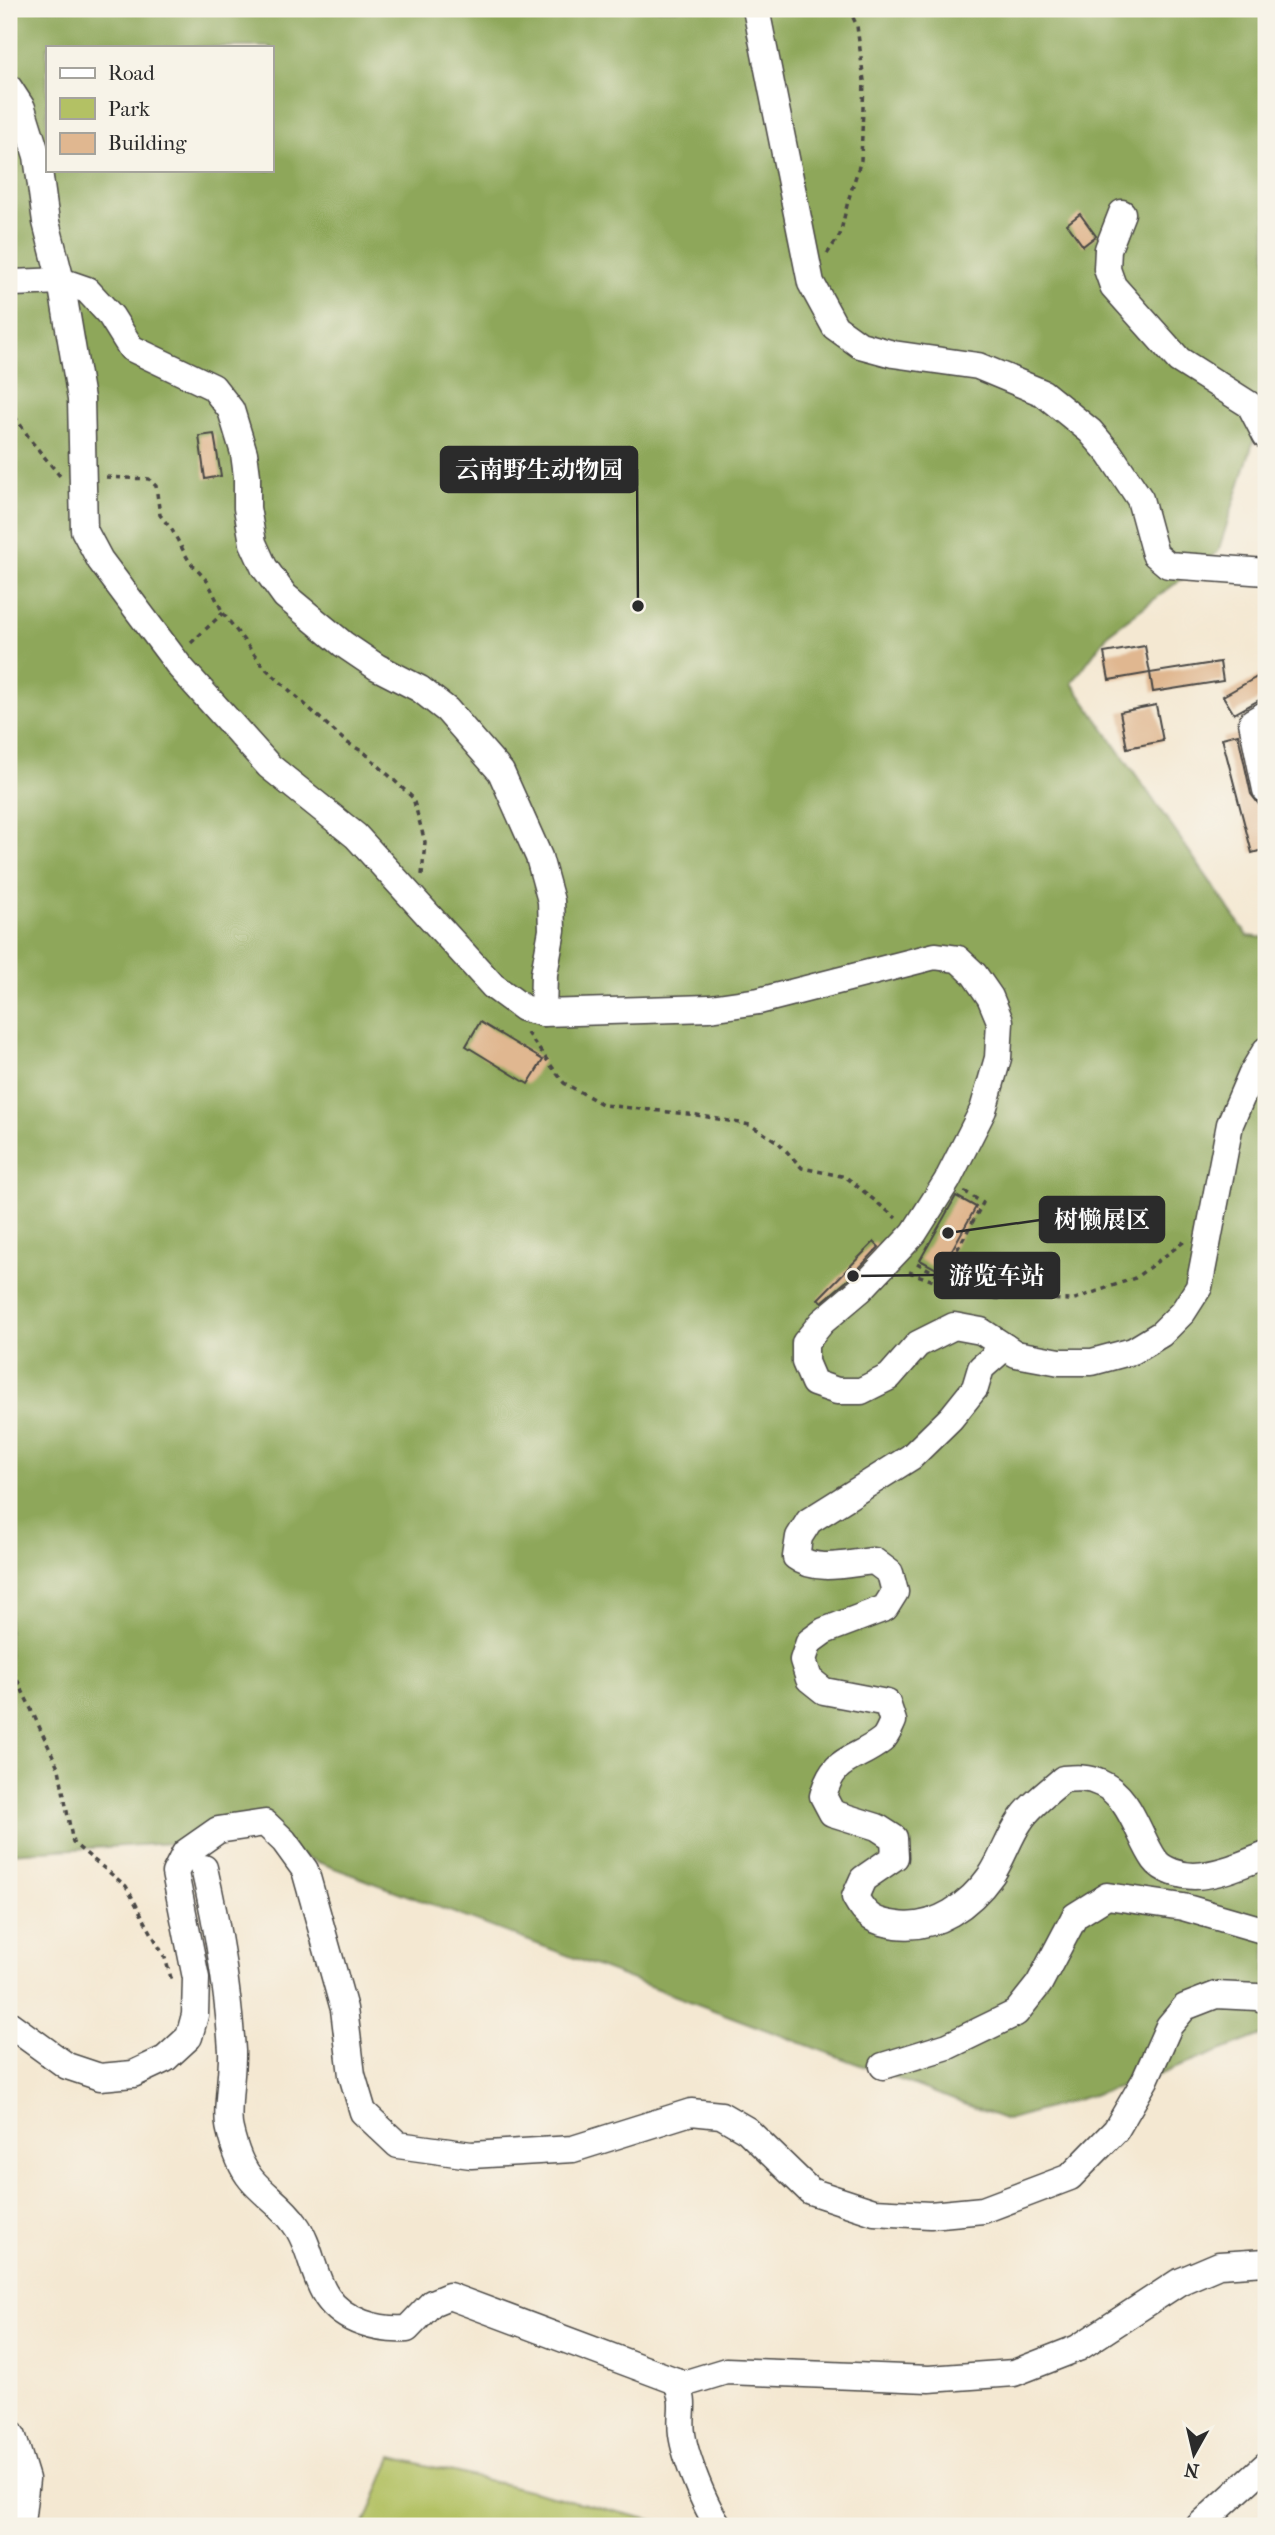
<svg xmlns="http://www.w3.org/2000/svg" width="1275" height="2535" font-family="'IM FELL French Canon','Noto Serif SC',serif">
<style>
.green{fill:#b3c164;stroke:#6f7648;stroke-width:2}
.forest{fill:#8ea75a;stroke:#5c6942;stroke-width:2;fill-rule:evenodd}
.building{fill:#e0b790}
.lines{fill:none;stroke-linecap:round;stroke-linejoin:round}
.minor-casing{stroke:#494744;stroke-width:29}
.path{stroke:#494744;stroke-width:3.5;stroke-dasharray:5 5;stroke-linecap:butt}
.minor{stroke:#fff;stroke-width:26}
.leader{fill:none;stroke:#2b2b2b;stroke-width:2.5}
.callout-dot{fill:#2b2b2b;stroke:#f7f3e8;stroke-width:2.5}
.callout{fill:#2b2b2b;stroke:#2b2b2b;stroke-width:2.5}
.callout-label{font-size:24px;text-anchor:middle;font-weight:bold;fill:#fff}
</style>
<rect width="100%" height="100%" fill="#f7f3e8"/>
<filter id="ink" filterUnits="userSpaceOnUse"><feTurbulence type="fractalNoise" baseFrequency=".0143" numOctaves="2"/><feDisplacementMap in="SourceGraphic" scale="14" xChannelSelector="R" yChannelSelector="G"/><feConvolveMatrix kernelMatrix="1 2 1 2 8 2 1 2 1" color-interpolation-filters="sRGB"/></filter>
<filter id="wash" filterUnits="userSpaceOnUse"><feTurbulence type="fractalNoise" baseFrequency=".00686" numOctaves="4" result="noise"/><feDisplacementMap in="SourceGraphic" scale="28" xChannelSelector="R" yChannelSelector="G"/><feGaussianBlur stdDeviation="1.57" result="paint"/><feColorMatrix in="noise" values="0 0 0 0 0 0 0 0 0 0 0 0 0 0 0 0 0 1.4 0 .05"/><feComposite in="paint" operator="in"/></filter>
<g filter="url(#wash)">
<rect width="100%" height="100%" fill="#f4e8d2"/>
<path class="green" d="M 392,2457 L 663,2523 L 661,2526 L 364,2526 Z"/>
<path class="forest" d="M 9,9 L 1266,9 L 1266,402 L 1218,552 L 1109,633 L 1072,683 L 1248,936 L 1266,938 L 1266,2033 L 1145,2080 L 1007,2120 L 254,1838 L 9,1853 ZM 47,47 L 271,47 L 271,170 L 47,170 Z"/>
<g id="blocks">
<g class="building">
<path d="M 1080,214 L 1096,236 L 1083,246 L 1067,224 Z"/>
<path d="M 214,434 L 221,476 L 205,479 L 199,436 Z"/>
<path d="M 1145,646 L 1150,673 L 1109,680 L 1104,653 Z"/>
<path d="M 1220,662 L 1223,681 L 1153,692 L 1150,673 Z"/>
<path d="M 1266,672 L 1266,696 L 1234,714 L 1223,696 Z"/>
<path d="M 1156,705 L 1163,741 L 1127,748 L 1120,712 Z"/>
<path d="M 1238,734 L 1251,794 L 1261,807 L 1266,808 L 1266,849 L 1252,853 L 1222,738 Z"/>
<path d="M 480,1022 L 543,1060 L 528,1084 L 466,1046 Z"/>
<path d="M 956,1196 L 976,1207 L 940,1271 L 920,1260 Z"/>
<path d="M 874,1242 L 879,1247 L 849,1279 L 822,1302 L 818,1299 Z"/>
</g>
</g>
</g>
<g filter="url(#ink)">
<use href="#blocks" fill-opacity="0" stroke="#494744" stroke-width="2"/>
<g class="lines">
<defs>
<g id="minor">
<path d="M 756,9 L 811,283 L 835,327 L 860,345 L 893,354 L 978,366 L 1043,393 L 1090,431 L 1110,454 L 1140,499 L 1155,554 L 1168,565 L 1266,572"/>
<path d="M 9,88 L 22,108 L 37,156 L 46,222 L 61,281 L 81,399 L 84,530 L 100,560 L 180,667 L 269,766 L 356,836 L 493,986 L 523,1008 L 543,1013 L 710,1008 L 759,1001 L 935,956 L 958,959 L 974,974 L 990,997 L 1000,1021 L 998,1058 L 983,1110 L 947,1181 L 914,1233 L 860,1290 L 822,1322 L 805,1343 L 805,1362 L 814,1383 L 837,1391 L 861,1391 L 889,1377 L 918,1344 L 954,1326 L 981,1331 L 1016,1354 L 1060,1362 L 1092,1362 L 1133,1351 L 1161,1334 L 1183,1312 L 1199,1287 L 1230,1124 L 1251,1075 L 1266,1050"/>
<path d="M 1122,213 L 1108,249 L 1107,269 L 1113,286 L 1179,360 L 1250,405 L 1266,436"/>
<path d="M 9,285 L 13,283 L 61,281 L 87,290 L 111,316 L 131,348 L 213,387 L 231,410 L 244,453 L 247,476 L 247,508 L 253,543 L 264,567 L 285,596 L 343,644 L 377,667 L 420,689 L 447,710 L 501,772 L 539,857 L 551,901 L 552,930 L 544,974 L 543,1013"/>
<path d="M 1266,714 L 1252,722 L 1266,790"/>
<path d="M 1005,1347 L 981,1368 L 975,1388 L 951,1418 L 911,1457 L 809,1521 L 799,1537 L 796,1557 C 817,1573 849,1563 874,1561 L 890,1573 L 895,1592 L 885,1608 L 824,1631 L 809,1642 L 803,1660 L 809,1679 L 824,1691 L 887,1703 L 893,1721 C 890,1727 887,1736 882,1740 C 854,1762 834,1755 823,1796 L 832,1813 L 877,1827 L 894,1838 L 895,1857 L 863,1879 L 855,1897 C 866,1917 874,1922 897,1925 C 936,1930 970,1905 992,1874 C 1003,1857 1009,1837 1020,1821 C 1030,1805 1049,1792 1063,1779 C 1075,1778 1088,1777 1100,1783 C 1131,1796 1138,1836 1155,1860 C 1163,1871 1182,1876 1194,1876 C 1220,1875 1243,1864 1266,1855"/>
<path d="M 204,1868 C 218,1929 228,1988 232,2051 C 233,2073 225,2112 230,2130 C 234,2147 240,2166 251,2179 C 264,2195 283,2206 295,2224 C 311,2245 312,2275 327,2297 C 344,2322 379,2331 407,2329 L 432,2303 L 449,2296 L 676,2381 C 687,2406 679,2411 682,2434 C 685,2457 705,2507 719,2526"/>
<path d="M 9,2024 L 67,2066 L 100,2077 L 133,2074 L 165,2059 L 189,2037 L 195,2015 L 196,1978 L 175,1873 L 185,1853 L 218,1830 L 265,1823 L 284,1841 L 305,1870 L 344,2009 L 352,2075 L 363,2112 L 398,2145 L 471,2155 L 573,2149 L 691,2112 L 721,2115 L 747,2130 L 810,2191 L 874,2212 L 930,2215 L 983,2210 L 1070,2177 L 1116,2130 L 1145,2080 L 1169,2026 L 1185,2007 L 1216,1995 L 1257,1997 L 1266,2000"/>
<path d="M 883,2066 L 948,2046 L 1016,2013 L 1039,1984 L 1075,1916 L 1107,1896 L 1183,1907 L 1266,1931"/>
<path d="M 676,2381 L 680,2385 L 726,2371 L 929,2379 L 1014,2373 L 1078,2348 L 1179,2282 L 1219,2265 L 1266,2262"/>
<path d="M 9,2431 L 13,2437 L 26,2479 L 22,2515 L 9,2522"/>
<path d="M 1199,2526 L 1266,2465"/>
</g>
</defs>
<use href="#minor" class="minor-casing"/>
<g class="path">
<path d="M 827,254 L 840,235 L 848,201 L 861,160 L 864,81 L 857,26 L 849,9"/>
<path d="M 9,408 L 32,442 L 60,476"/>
<path d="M 106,477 L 149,479 L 156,486 L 160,515 L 172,530 L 189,561 L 208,582 L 223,613 L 264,667 L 346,742 L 365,753 L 413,798 L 425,842 L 422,875"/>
<path d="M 191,643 L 223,613"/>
<path d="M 527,1033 L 564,1083 L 604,1105 L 697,1115 L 750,1125 L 778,1142 L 802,1168 L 846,1177 L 896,1218"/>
<path d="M 917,1263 L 942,1277 L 983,1203 L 964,1191"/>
<path d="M 909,1272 L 981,1298 L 1072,1300 L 1135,1278 L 1185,1241"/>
<path d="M 9,1662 L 59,1769 L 73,1843 L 126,1886 L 165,1958 L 172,1981"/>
</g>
<use href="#minor" class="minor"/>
</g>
</g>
<path class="leader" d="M638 606L637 469M948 1233L1040 1220M853 1276L935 1275"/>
<g class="callout-dot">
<circle cx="638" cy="606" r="7"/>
<circle cx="948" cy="1233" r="7"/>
<circle cx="853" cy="1276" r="7"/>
</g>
<g class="callout">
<rect x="441" y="447" width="196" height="45" rx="7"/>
<rect x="1040" y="1197" width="124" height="45" rx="7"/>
<rect x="935" y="1253" width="124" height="45" rx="7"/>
</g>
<g class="callout-label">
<text x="539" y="478">云南野生动物园</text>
<text x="1102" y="1228">树懒展区</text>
<text x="997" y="1284">游览车站</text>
</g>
<rect width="1275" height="2535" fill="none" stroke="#f7f3e8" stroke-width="35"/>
<rect x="46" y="46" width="228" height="126" fill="#f7f3e8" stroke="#a5a39c" stroke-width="2"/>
<rect x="60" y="68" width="35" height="10" fill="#ffffff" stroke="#a5a39c" stroke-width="2"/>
<text x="108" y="80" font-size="21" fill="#2b2b2b">Road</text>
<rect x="60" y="98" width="35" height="21" fill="#b3c164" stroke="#a5a39c" stroke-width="2"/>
<text x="108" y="116" font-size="21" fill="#2b2b2b">Park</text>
<rect x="60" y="133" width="35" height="21" fill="#e0b790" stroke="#a5a39c" stroke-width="2"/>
<text x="108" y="150" font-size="21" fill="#2b2b2b">Building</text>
<g transform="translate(1194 2454) rotate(188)" stroke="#f7f3e8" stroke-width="5" paint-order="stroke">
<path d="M0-5L12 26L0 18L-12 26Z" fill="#2b2b2b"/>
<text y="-10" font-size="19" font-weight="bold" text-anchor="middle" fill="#2b2b2b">N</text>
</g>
</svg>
